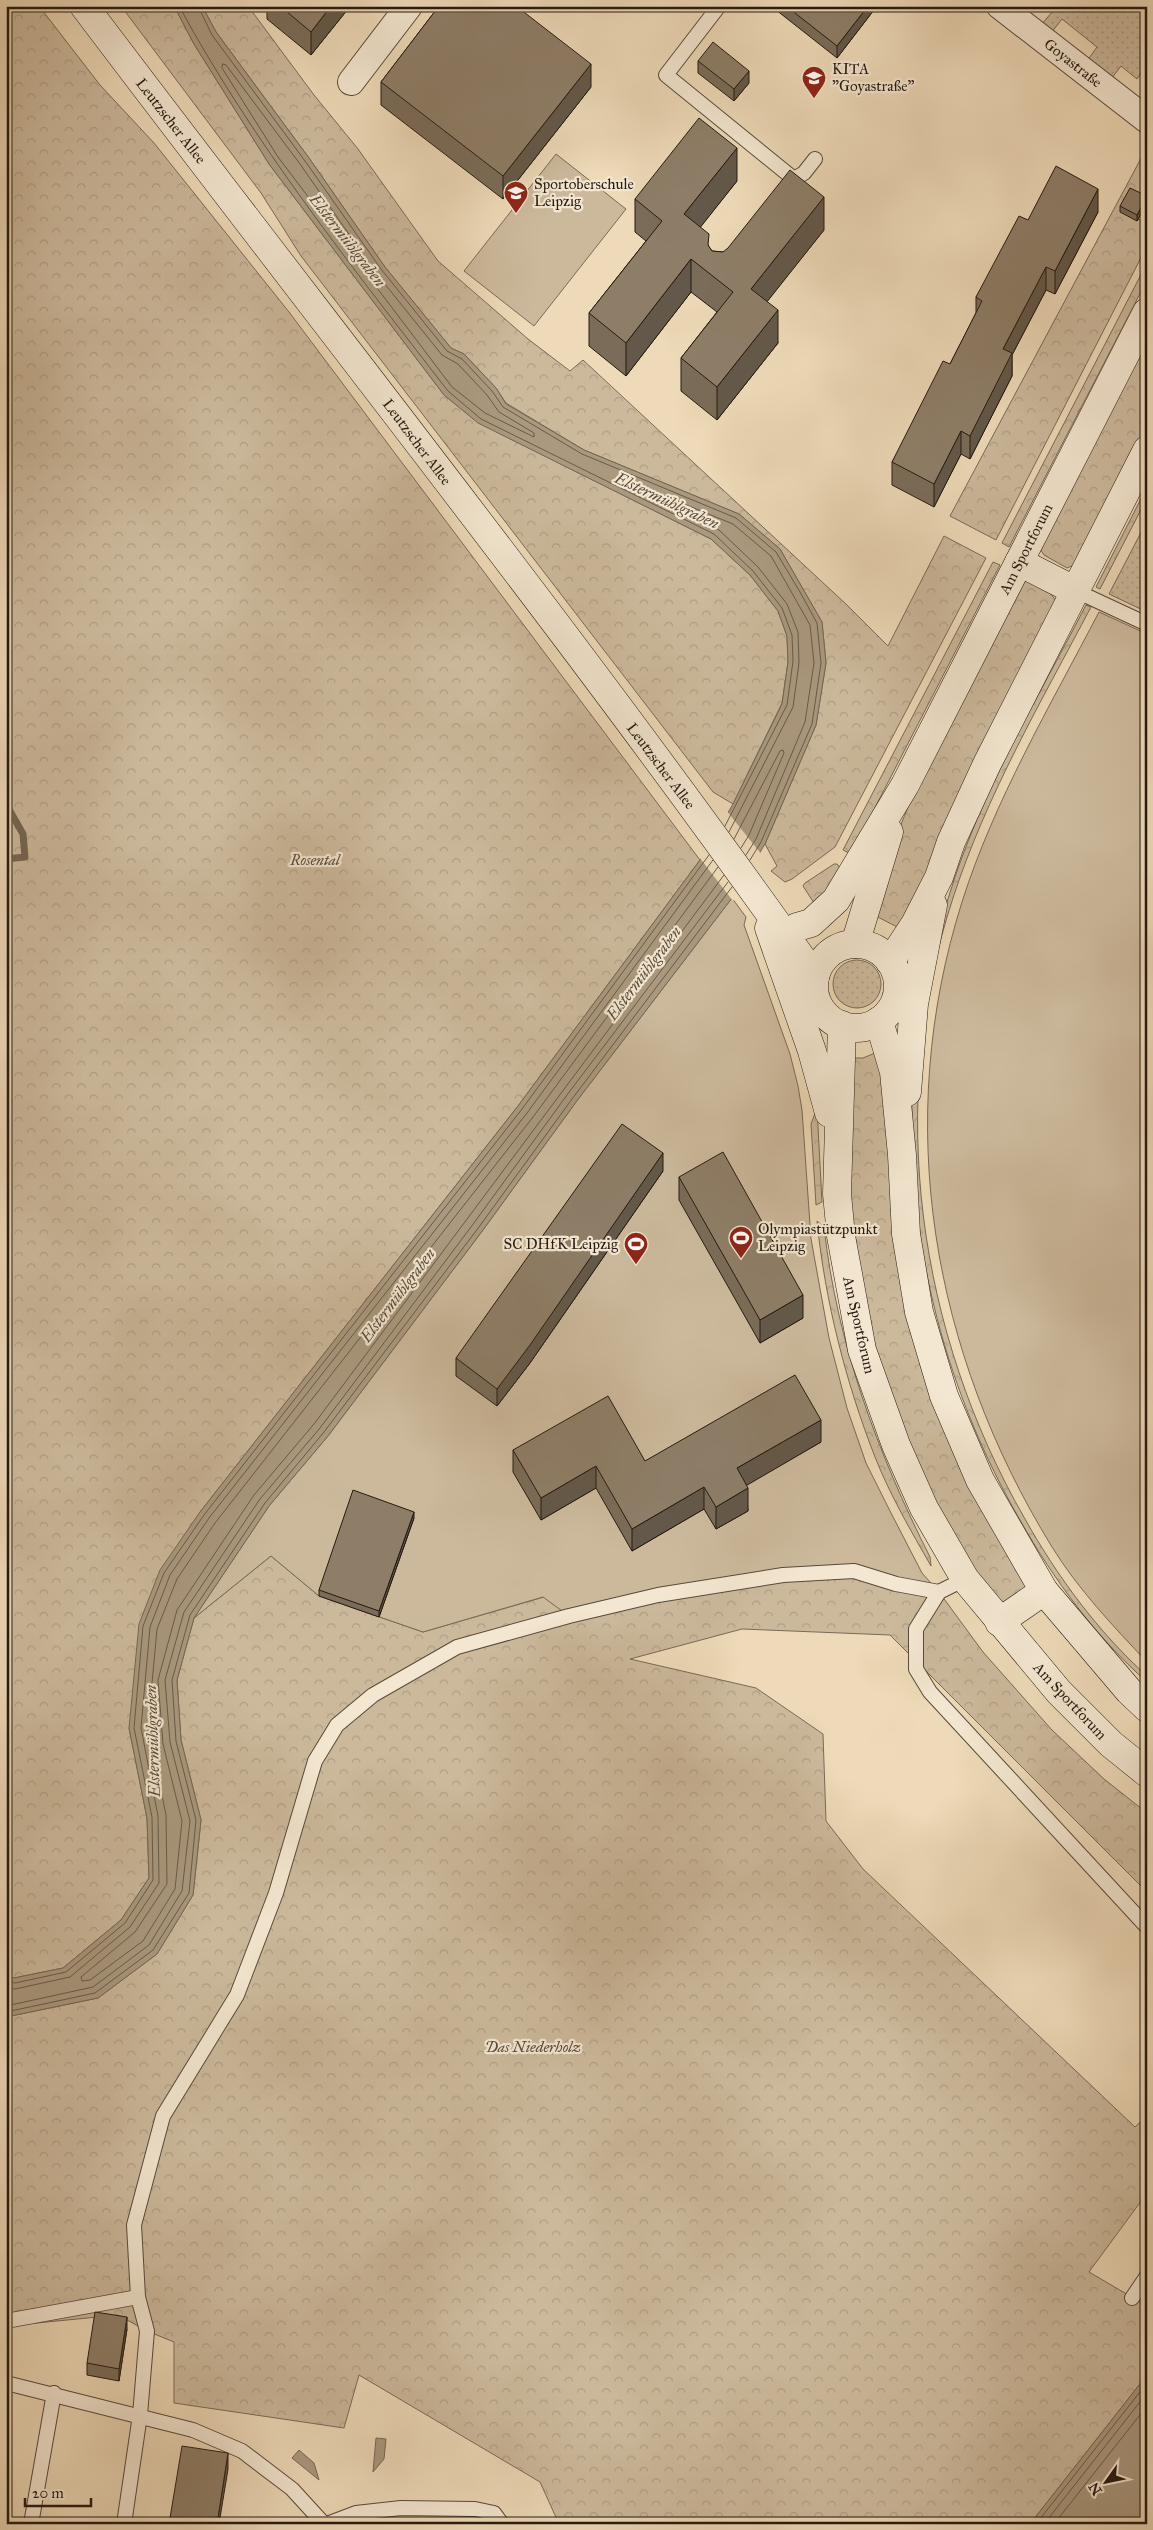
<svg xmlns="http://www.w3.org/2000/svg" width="1153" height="2530" font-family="'IM FELL Great Primer',serif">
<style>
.grass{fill:url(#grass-dots);stroke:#786a56}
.forest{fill:url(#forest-crowns);stroke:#786a56}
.pitch{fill:#ccb99c;stroke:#786a56}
.water{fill:#aa997f;stroke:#756653}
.pier{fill:#eedab8}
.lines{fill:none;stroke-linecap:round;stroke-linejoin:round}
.shore{stroke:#685a48;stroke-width:1}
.stream{stroke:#756653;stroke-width:7}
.service-casing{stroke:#574a3b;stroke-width:16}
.minor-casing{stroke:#574a3b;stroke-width:28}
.secondary-casing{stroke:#251a11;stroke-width:29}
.service{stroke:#f4e7d1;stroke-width:14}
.minor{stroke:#f4e7d1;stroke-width:26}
.secondary{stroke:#f4e7d1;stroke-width:28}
.wall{fill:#7a6c59;stroke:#251a11}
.shaded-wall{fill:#635849;stroke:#251a11}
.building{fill:#8e7e68;stroke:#251a11}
.labels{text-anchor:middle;stroke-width:4.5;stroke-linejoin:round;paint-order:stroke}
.street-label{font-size:15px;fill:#251a11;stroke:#f4e7d1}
.poi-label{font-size:15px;fill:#251a11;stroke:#f4e7d1;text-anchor:start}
.park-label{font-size:15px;font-style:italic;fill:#574a3b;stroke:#f4e7d1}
.water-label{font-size:16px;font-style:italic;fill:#5a4d3d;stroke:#f4e7d1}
</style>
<defs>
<pattern id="grass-dots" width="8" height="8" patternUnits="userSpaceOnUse" patternTransform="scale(1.25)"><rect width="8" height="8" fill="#ccb99c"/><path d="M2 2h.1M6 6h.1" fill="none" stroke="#af9e85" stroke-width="1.8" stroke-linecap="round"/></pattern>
<pattern id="forest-crowns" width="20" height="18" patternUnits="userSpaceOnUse" patternTransform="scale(1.25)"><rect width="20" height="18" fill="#ccb99c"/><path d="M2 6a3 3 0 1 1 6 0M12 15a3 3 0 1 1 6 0" fill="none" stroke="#af9e85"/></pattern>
</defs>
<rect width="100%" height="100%" fill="#eedab8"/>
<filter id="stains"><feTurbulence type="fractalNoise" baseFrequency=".004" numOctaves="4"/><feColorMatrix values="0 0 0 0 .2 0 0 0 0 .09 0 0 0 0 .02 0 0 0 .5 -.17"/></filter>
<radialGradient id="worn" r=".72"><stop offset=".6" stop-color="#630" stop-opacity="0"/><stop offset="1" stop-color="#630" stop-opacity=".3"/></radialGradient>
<g class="grass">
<path d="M 1046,6 L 1147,6 L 1147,72 L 1143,70 L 1137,79 L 1121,66 L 1111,79 L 1087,61 L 1097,47 L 1062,19 L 1051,33 L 1041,25 L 1052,12 Z"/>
<path d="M 1147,521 L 1147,612 L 1109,594 Z"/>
<circle cx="857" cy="984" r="24"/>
</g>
<g class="forest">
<path d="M 6,6 L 39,6 L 100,85 L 154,143 L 289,312 L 700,860 L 518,1106 L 200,1512 L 129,1728 L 147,1818 L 149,1878 L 121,1920 L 63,1968 L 14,1978 L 6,1976 Z"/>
<path d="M 121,6 L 174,6 L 194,44 L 269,164 L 444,395 L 479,423 L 711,539 L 750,575 L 778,611 L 787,636 L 788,662 L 782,703 L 733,804 L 713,792 L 301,256 L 261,193 Z"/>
<path d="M 202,6 L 248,6 L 314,95 L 358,149 L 438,261 L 528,339 L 570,371 L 583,360 L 847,605 L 888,646 L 944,536 L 986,558 L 835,847 L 792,879 L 785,882 L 771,871 L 777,866 L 765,844 L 816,725 L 826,663 L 822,622 L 780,549 L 739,514 L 584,450 L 506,403 L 496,388 L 464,354 L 451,348 L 385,267 L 309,158 L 216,32 Z"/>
<path d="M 1146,149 L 1147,202 L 1137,221 L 1138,219 L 1147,223 L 1147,246 L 996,540 L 950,516 Z"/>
<path d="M 1147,263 L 1147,280 L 1009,547 L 1002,543 Z"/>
<path d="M 1147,334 L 1147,432 L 1079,563 L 1067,568 L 1044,555 L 1040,549 Z"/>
<path d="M 1147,487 L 1147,498 L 1100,589 L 1096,587 Z"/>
<path d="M 993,562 L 1000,565 L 851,854 L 843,850 Z"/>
<path d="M 1028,581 L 1051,594 L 1056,601 L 901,929 L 872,914 L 900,827 L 921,775 L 1020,583 Z"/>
<path d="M 1086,605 L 1091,607 C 1041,702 986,796 953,898 C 885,1104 918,1333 1025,1519 C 1057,1576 1098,1632 1147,1676 L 1147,1682 C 1095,1636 1054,1580 1020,1520 C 947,1394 908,1248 912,1102 C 913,1079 918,1055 921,1032 C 927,986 934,943 948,899 C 979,795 1037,700 1086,605 Z"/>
<path d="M 834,864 L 837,864 L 842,870 L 837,880 L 814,903 L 803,886 L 805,883 Z"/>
<path d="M 880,1051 L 894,1217 L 1026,1586 C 1018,1596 1009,1603 996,1605 L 931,1503 L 872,1348 L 850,1222 L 847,1058 L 863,1058 Z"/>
<path d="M 817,1108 L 822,1202 L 816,1205 L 811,1124 Z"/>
<path d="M 817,1221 L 824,1227 C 837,1344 877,1452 930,1557 L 931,1566 C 911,1531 890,1495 875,1457 C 846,1383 825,1301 817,1221 Z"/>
<path d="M 271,1556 L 319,1596 L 423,1632 L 544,1597 L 658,1595 L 854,1571 L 939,1592 L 983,1652 L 1052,1730 L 1104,1779 L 1147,1813 L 1147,1892 L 890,1635 L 742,1629 L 630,1659 L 756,1688 L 823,1734 L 826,1821 L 863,1869 L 1135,2127 L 1147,2116 L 1147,2193 L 1089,2272 L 1147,2306 L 1147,2375 L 1030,2524 L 559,2524 L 540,2482 L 359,2375 L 344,2428 L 174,2403 L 174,2342 L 147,2331 L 118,2315 L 6,2326 L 6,2017 L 98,1998 L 157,1954 L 193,1895 L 201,1820 L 181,1740 L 177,1680 L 194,1618 Z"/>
</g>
<g class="pitch">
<path d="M 556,154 L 626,209 L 534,326 L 464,271 Z"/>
<path d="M 1099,612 L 1147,634 L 1147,1662 C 1113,1626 1078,1589 1052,1547 C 932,1352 892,1123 962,902 C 994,801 1050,706 1099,612 Z"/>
<path d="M 732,898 L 746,917 L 744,925 L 790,1054 L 798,1086 L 802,1110 L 811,1239 L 829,1338 L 847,1408 L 866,1463 L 890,1511 L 922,1573 L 939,1592 L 854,1571 L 783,1575 L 569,1616 L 543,1597 L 423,1632 L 319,1596 L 271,1556 L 194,1618 L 269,1506 L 328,1436 L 483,1230 L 576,1102 Z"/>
</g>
<g class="water">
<path d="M 174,6 L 202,6 L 216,32 L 309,158 L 385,267 L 451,348 L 464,354 L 496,388 L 506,404 L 584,450 L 739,514 L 780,549 L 822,622 L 826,663 L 816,725 L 765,844 L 732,898 L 576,1102 L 483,1230 L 328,1436 L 269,1506 L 194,1618 L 177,1680 L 181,1740 L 201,1820 L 193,1895 L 157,1954 L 98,1998 L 6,2017 L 6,1976 L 14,1978 L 63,1968 L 121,1920 L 149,1878 L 147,1818 L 129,1728 L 139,1624 L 160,1570 L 200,1512 L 518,1106 L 700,860 L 733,804 L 782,704 L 788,662 L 787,636 L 778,611 L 750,575 L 711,539 L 478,423 L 444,395 L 269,164 L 194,44 Z"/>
<path d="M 1147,2375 L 1147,2524 L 1030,2524 Z"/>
<path d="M 376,2438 L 386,2439 L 384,2459 L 373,2472 Z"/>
<path d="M 299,2450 L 314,2463 L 319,2480 L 292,2458 Z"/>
</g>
<path class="pier" d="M 726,810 L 762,855 L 733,901 L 699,857 Z"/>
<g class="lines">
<g class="shore">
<path d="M 179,6 C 254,144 352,267 448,391 L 481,419 L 714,534 L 753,571 L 782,608 L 792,635 L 793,661 L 787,705 L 725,826"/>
<path d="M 198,6 L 212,35 L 305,161 L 381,269 L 447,351 L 462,359 L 492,391 L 503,407 L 582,454 L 736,518 L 776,552 L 800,592 L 817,623 L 821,663 L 812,724 L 761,842 L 750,860"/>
<path d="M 223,64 L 226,65 L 300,164 L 376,273 L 442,355 L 458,364 L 487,395 L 499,412 L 534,433 L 534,437 L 485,413 L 452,387 L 278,157 L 222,68 Z"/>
<path d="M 729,832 L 793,707 L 799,663 L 798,632 L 787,604 L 758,567 L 719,530 L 623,483 L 623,479 L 733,524 L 771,556 L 810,625 L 814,663 L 805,722 L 756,839 L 746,855"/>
<path d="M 734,839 L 780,751 L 783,750 L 784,753 L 749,835 L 741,848"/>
<path d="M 718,867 L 533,1117 L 215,1523 L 177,1579 L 157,1629 L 148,1727 L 166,1815 L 167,1884 L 135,1932 L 81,1977 L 82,1981 L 90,1980 L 143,1941 L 175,1889 L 182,1821 L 163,1744 L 158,1680 L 177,1610 L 254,1495 L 314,1424 L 724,875"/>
<path d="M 6,1981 L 15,1983 L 66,1972 L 125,1923 L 153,1880 L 152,1817 L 134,1728 L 143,1626 L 164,1573 L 204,1515 L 522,1109 L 709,855"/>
<path d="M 6,1988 L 15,1989 L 70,1977 L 130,1927 L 159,1883 L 158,1816 L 141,1728 L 150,1627 L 170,1575 L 209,1518 L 527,1113 L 713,860"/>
<path d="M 6,2006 L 93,1987 L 149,1945 L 182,1891 L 190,1821 L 170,1742 L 165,1680 L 184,1612 L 260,1499 L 320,1428 L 474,1223 L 567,1095 L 728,882"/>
<path d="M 6,2012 L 95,1993 L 153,1950 L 189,1893 L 196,1820 L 176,1741 L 172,1680 L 190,1615 L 265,1503 L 324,1432 L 479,1227 L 572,1099 L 732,887"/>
<path d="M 1036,2524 L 1147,2383"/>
<path d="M 1044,2524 L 1147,2393"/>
<path d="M 1054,2524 L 1147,2406"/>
</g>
<path class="stream" d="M 6,804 L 23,834 L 25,857 L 6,859"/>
<defs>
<g id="service">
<path d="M 719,6 L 666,75 L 794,179 L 804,173 L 815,159"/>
<path d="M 1076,591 L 1147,624"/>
<path d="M 965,1579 L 939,1592 L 916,1629 L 916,1669 L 930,1692 L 1147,1927"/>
<path d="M 1132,2298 L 1147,2276"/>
<path d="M 6,2321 L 138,2297"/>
<path d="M 6,2383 L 193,2430 L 242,2451 L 292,2489 L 324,2524"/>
<path d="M 31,2524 L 54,2393"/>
<path d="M 124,2524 L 140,2415 L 147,2331 L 138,2297 L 134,2225 L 163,2116 L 237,1995 L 276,1893 L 315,1761 L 337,1725 L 373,1695 L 457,1647 L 569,1616 L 658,1595 L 783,1575 L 854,1571 L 896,1584 L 939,1592"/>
<path d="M 327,2524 L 356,2513 L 401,2508 L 475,2509 L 494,2513 L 502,2524"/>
</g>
<g id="minor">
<path d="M 1000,6 L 1147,120"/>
<path d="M 351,82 L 409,6"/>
</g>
<g id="secondary">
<path d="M 84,6 C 328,329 581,646 815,977"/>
<path d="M 1019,562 L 1076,591"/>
<path d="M 797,927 L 811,923 L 836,900 L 905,785 L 1147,312"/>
<path d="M 769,928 L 812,1051 L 829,1113"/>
<path d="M 855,944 L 889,832"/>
<circle cx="856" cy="986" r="42"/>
<path d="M 890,962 L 915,924 L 939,877 L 951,842 L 987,764 L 1147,450"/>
<path d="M 879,1021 L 894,1072 L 902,1155 L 906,1234 L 919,1312 L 944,1396 L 980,1480 L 1044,1591 L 1129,1691 L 1147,1708"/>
<path d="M 842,1025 L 837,1194 L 841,1236 L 862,1350 L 896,1445 L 924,1508 L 965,1579 L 1059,1692 L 1111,1744 L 1147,1773"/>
<path d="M 907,1092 L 914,1004 L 933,905"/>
<path d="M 999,1622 L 1044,1591"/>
</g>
</defs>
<use href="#service" class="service-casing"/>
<use href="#minor" class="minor-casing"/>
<use href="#secondary" class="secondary-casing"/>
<use href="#service" class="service"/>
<use href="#minor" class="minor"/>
<use href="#secondary" class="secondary"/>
</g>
<g class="wall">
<path d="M 267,6 L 348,6 L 348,9 L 311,55 L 267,19 Z"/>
<path d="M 439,6 L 517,6 L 591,87 L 503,199 L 381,105 L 381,82 Z"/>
<path d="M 771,6 L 877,6 L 837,58 Z"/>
<path d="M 698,61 L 749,83 L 734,101 L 698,73 Z"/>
<path d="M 737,181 L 700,227 L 709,247 L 712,251 L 723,252 L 824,230 L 767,301 L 778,343 L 717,420 L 681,391 L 681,358 L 717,312 L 691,292 L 626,376 L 589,346 L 589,313 L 646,241 L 635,232 L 635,199 Z"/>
<path d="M 1147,196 L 1147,203 L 1137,221 L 1120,212 L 1120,206 Z"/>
<path d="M 1098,212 L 1055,294 L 1046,290 L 1012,355 L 1012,376 L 970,459 L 961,454 L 934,507 L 892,485 L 892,462 L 950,364 L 976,313 L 976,297 L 1028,220 Z"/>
<path d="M 663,1171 L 530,1363 L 497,1406 L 456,1376 L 456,1358 Z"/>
<path d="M 679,1177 L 803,1318 L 760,1343 L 679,1200 Z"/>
<path d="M 821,1442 L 746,1485 L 748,1511 L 716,1529 L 704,1509 L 632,1551 L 596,1488 L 541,1520 L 513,1472 L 513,1450 L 645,1461 Z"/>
<path d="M 414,1518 L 379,1617 L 319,1596 L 319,1590 Z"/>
<path d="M 127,2329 L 119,2381 L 87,2375 L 87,2363 Z"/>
</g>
<g class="shaded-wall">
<path d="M 331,6 L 348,6 L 348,9 L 311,55 L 311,32 Z"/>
<path d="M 868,6 L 877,6 L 837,58 L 837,46 Z"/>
<path d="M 591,64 L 591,87 L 503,199 L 503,176 Z"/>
<path d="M 749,71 L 749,83 L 734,101 L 734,89 Z"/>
<path d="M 737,148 L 737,181 L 684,248 L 684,214 Z"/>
<path d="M 1098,189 L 1098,212 L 1055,294 L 1055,271 Z"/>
<path d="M 824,197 L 824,230 L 751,322 L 751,289 Z"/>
<path d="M 1147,197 L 1147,203 L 1137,221 L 1137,215 Z"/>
<path d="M 691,259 L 691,292 L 626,376 L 626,343 Z"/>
<path d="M 1046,267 L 1046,290 L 1012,355 L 1012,376 L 970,459 L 970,436 L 1003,349 Z"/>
<path d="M 778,310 L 778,343 L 717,420 L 717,387 Z"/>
<path d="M 961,431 L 961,454 L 934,507 L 934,484 Z"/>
<path d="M 663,1153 L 663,1171 L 530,1363 L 497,1406 L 497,1389 Z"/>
<path d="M 803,1295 L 803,1318 L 760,1343 L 760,1320 Z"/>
<path d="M 821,1420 L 821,1442 L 737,1491 L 737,1468 Z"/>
<path d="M 596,1466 L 596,1488 L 541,1520 L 541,1498 Z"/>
<path d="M 704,1487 L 704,1509 L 632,1551 L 632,1529 Z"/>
<path d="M 748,1488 L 748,1511 L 716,1529 L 716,1507 Z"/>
<path d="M 414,1512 L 414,1518 L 379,1617 L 379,1611 Z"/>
<path d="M 127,2317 L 127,2329 L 119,2381 L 119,2369 Z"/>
<path d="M 228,2453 L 228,2469 L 219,2524 L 217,2524 Z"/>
</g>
<g class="building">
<path d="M 280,6 L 331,6 L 311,32 Z"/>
<path d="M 439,6 L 516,6 L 591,64 L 503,176 L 381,82 Z"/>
<path d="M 786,6 L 868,6 L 837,46 Z"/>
<path d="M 713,42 L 749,71 L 734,89 L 698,61 Z"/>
<path d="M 699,118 L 737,148 L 684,214 L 709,234 L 708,245 L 712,251 L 723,252 L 728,248 L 790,170 L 824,197 L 751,289 L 778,310 L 717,387 L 681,358 L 733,292 L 691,259 L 626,343 L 589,313 L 662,221 L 635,199 Z"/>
<path d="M 1056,166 L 1098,189 L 1055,271 L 1046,267 L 1003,349 L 1012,353 L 970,436 L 961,431 L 934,484 L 892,462 L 943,361 L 950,364 L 982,301 L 976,297 L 1019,216 L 1028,220 Z"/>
<path d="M 1130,188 L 1147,196 L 1137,215 L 1120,206 Z"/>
<path d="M 622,1124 L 663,1153 L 530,1345 L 497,1389 L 456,1358 Z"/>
<path d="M 723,1152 L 803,1295 L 760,1320 L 679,1177 Z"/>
<path d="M 795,1375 L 821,1420 L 737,1468 L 748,1488 L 716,1507 L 704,1487 L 632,1529 L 596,1466 L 541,1498 L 513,1450 L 608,1396 L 645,1461 Z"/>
<path d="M 353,1490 L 414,1512 L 379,1611 L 319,1590 Z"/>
<path d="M 95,2312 L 127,2317 L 119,2369 L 87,2363 Z"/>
<path d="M 182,2446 L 228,2453 L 217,2524 L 169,2524 Z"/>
</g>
<defs>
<symbol id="school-pin" viewBox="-11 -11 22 30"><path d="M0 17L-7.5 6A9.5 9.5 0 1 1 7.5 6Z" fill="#8f2418" stroke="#f4e7d1"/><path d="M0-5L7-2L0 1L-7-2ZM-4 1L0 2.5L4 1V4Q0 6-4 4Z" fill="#fff"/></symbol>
<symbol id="stadium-pin" viewBox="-11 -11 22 30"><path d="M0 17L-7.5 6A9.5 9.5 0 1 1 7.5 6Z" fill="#8f2418" stroke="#f4e7d1"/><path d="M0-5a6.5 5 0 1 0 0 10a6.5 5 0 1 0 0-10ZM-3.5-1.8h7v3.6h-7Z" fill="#fff"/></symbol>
</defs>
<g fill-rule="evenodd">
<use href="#school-pin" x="800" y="64" width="28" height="38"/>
<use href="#school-pin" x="502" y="179" width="28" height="38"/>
<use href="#stadium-pin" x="727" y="1224" width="28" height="38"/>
<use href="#stadium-pin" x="622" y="1230" width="28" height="38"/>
</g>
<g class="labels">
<g class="street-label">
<text transform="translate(1073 63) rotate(38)" y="5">Goyastraße</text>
<text transform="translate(171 121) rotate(52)" y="5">Leutzscher Allee</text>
<text transform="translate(417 442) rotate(53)" y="5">Leutzscher Allee</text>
<text transform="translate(1026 549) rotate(-63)" y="5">Am Sportforum</text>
<text transform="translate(661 766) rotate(53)" y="5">Leutzscher Allee</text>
<text transform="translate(859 1325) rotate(77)" y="5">Am Sportforum</text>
<text transform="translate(1070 1701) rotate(47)" y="5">Am Sportforum</text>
</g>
<g class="poi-label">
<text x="832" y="74">KITA<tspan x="832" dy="17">"Goyastraße"</tspan></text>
<text x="534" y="189">Sportoberschule<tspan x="534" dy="17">Leipzig</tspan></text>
<text x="758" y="1234">Olympiastützpunkt<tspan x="758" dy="17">Leipzig</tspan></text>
<text x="618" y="1249" text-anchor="end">SC DHfK Leipzig</text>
</g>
<g class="park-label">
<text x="315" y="865">Rosental</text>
<text x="533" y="2052">Das Niederholz</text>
</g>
<g class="water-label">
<text transform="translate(348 240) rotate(52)" y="6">Elstermühlgraben</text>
<text transform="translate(667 500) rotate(25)" y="6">Elstermühlgraben</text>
<text transform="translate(643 973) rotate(-53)" y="6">Elstermühlgraben</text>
<text transform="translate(397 1295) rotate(-53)" y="6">Elstermühlgraben</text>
<text transform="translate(152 1741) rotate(-92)" y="6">Elstermühlgraben</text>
</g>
</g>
<rect width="1153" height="2530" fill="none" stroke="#eedab8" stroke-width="25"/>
<rect x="8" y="8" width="1138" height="2515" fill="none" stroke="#251a11" stroke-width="2.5"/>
<rect x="12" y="12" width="1128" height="2505" fill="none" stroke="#251a11"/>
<g transform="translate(1106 2482) rotate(237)" stroke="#f4e7d1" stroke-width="4" paint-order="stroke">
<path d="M0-4L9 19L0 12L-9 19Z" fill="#251a11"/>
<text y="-8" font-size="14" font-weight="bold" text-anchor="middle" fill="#251a11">N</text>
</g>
<path d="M25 2498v8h66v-8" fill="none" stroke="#251a11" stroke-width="2.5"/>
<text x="32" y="2498" font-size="15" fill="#251a11" stroke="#f4e7d1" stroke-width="4" paint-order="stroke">20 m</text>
<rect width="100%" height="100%" filter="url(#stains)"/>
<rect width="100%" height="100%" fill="url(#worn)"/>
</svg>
